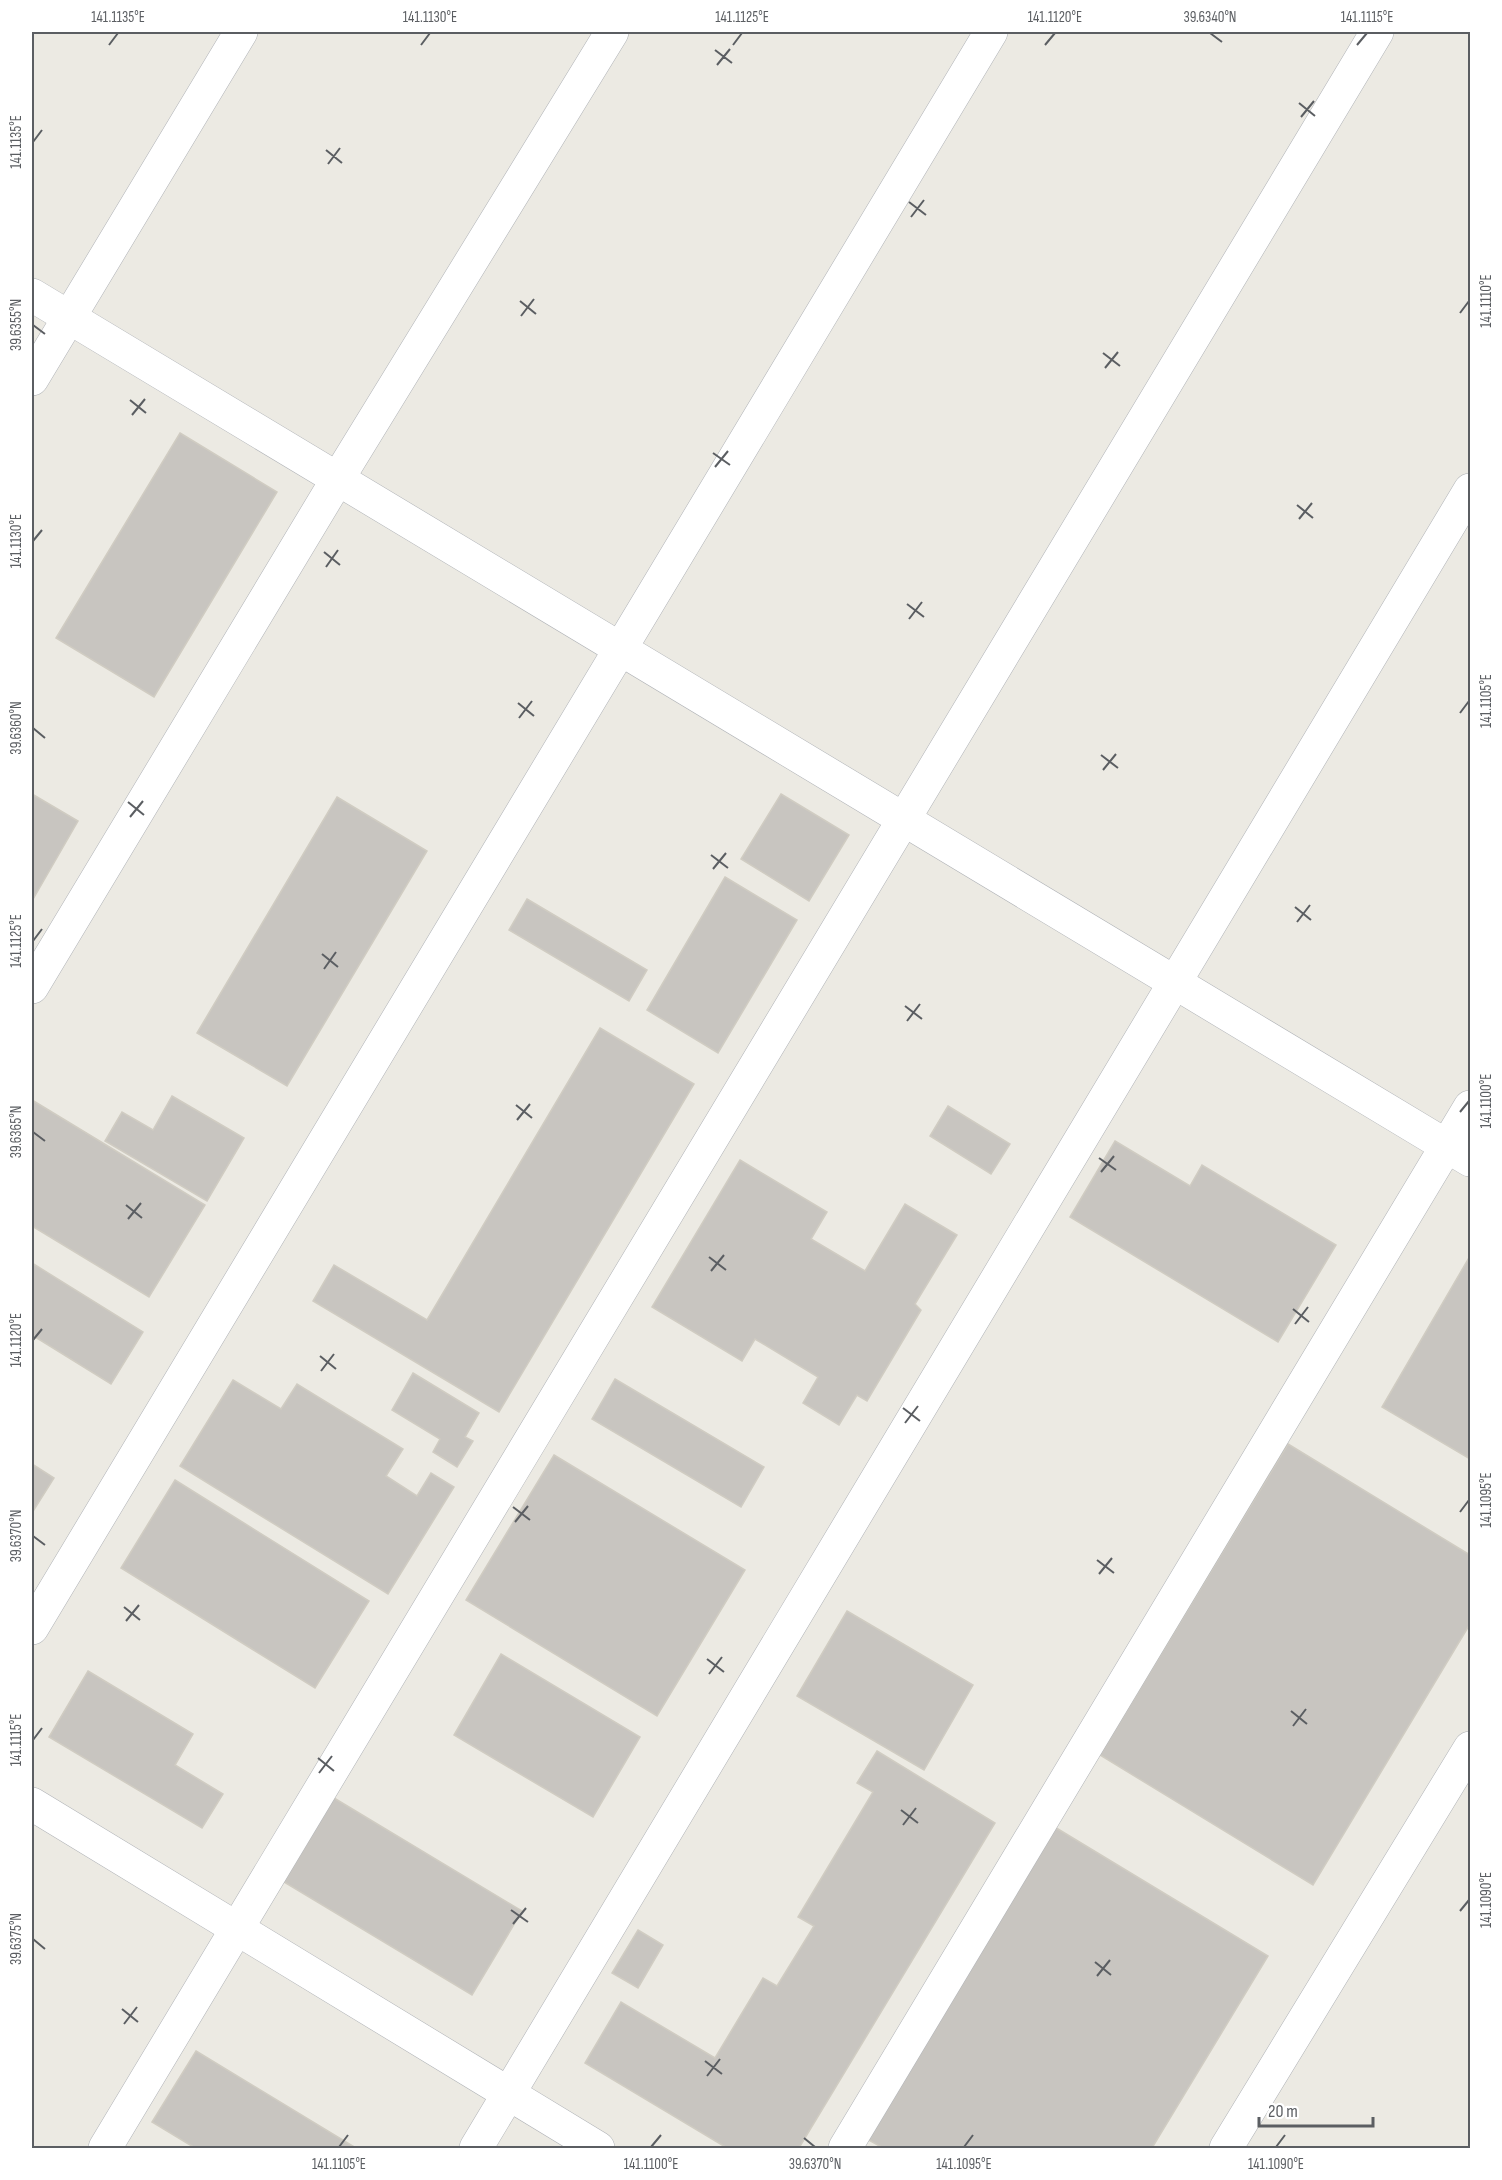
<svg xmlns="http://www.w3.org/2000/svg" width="1502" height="2180" font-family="'Sofia Sans Condensed',sans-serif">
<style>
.building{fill:#c8c5c0;stroke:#d0ccc2;stroke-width:1.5}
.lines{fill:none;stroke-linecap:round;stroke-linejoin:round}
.minor-casing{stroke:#b0b3b7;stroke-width:34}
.minor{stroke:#fff;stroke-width:33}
.ticks{fill:none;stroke:#5b5e62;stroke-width:2}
.neatline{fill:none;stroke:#5b5e62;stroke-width:2}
.ticks-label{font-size:15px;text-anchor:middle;fill:#5b5e62}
</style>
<rect width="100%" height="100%" fill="#eceae3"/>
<g class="building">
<path d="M 180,433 L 277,492 L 154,697 L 56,638 Z"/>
<path d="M 32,794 L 78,821 L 32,901 Z"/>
<path d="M 781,794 L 849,835 L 809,901 L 741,859 Z"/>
<path d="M 337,797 L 427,851 L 287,1086 L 197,1033 Z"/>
<path d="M 725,877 L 797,920 L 718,1053 L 647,1010 Z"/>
<path d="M 527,899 L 647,970 L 629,1001 L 509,930 Z"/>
<path d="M 600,1028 L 694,1084 L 499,1412 L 313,1301 L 334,1265 L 427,1320 Z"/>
<path d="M 172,1096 L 244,1138 L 207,1201 L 105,1141 L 122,1112 L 153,1130 Z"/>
<path d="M 32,1100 L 205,1205 L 149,1297 L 32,1226 Z"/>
<path d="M 948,1106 L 1010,1144 L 991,1174 L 930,1136 Z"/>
<path d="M 1115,1141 L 1190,1186 L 1202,1165 L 1336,1245 L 1278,1342 L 1070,1217 Z"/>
<path d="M 740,1160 L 827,1212 L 811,1239 L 865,1271 L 905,1204 L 957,1235 L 915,1304 L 921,1310 L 867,1401 L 857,1395 L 839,1425 L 803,1403 L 818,1377 L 755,1339 L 742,1361 L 652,1307 Z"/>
<path d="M 1470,1256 L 1470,1459 L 1382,1407 Z"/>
<path d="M 32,1263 L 143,1332 L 111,1384 L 32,1335 Z"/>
<path d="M 413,1373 L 479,1413 L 465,1437 L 473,1441 L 457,1467 L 433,1452 L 440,1439 L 392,1410 Z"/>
<path d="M 615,1379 L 764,1467 L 741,1507 L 592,1419 Z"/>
<path d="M 233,1380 L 281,1409 L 297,1384 L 403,1449 L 386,1476 L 417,1496 L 431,1473 L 454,1487 L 388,1594 L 180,1466 Z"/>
<path d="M 1288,1444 L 1470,1555 L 1470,1624 L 1313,1885 L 1100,1755 Z"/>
<path d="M 554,1455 L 745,1570 L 657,1716 L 466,1600 Z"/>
<path d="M 32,1464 L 54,1478 L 32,1513 Z"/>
<path d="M 175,1480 L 369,1601 L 315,1688 L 121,1568 Z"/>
<path d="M 847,1611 L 973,1685 L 924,1770 L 797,1696 Z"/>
<path d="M 501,1654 L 640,1737 L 593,1817 L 454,1735 Z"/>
<path d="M 88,1671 L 193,1734 L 175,1765 L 223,1794 L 202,1828 L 49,1737 Z"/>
<path d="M 877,1751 L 995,1823 L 799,2148 L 727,2148 L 585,2063 L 621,2002 L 715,2058 L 763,1978 L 777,1986 L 814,1926 L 798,1917 L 873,1792 L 857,1783 Z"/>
<path d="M 334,1798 L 522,1911 L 472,1995 L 284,1882 Z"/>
<path d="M 1053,1826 L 1268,1956 L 1152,2148 L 883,2148 L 865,2138 Z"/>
<path d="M 638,1930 L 663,1945 L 638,1988 L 612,1973 Z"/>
<path d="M 196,2051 L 356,2148 L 195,2148 L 152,2122 Z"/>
</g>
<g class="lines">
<defs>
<g id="minor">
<path d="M 32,295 L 1470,1160"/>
<path d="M 32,379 L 241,32"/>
<path d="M 32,987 L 337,480 L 612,32"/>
<path d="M 32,1628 L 991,32"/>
<path d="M 32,1804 L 598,2148"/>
<path d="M 105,2148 L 1377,32"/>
<path d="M 476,2148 L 1470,490"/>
<path d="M 845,2148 L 1470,1107"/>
<path d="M 1226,2148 L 1470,1748"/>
</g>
</defs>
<use href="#minor" class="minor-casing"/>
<use href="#minor" class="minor"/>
</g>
<path class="ticks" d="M 1210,33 L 1222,42M 109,45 L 118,33M 421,45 L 430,33M 733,45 L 742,33M 1045,45 L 1055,33M 1357,45 L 1367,33M 715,50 L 732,63M 717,65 L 730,49M 1299,103 L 1315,116M 1301,117 L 1314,101M 33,142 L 42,130M 326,150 L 342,163M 328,164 L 340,148M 909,202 L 926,215M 911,217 L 924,200M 520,301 L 536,314M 1460,313 L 1469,301M 521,316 L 534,299M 33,325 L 45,334M 1103,353 L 1120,366M 1105,368 L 1118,352M 130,400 L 146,413M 132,415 L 145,399M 713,453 L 730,465M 715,467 L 728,451M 1297,505 L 1313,518M 1299,519 L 1312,503M 33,541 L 42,530M 324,552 L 340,565M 326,567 L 338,550M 907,604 L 924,617M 909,619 L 922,602M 518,703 L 534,716M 1460,713 L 1469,701M 519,718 L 532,701M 33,728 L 45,738M 1101,755 L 1118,768M 1103,770 L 1116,754M 128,802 L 144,815M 130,817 L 143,801M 711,855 L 728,868M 713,869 L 726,853M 1295,907 L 1311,920M 1297,922 L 1310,905M 33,941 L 42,929M 322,954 L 338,967M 324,969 L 336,952M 905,1006 L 922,1019M 907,1021 L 920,1004M 516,1105 L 532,1118M 1460,1112 L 1469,1101M 517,1120 L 530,1104M 33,1132 L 45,1141M 1099,1158 L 1116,1170M 1101,1172 L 1114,1156M 126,1205 L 142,1218M 128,1219 L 141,1203M 709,1257 L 726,1270M 711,1271 L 724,1255M 1293,1309 L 1309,1322M 1295,1324 L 1308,1307M 33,1340 L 42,1329M 320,1356 L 336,1369M 321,1371 L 334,1354M 903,1408 L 920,1421M 905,1423 L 918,1406M 513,1507 L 530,1520M 1460,1512 L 1469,1500M 515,1522 L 528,1506M 33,1536 L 45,1545M 1097,1560 L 1114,1573M 1099,1574 L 1112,1558M 124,1607 L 140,1620M 126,1621 L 139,1605M 707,1659 L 724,1672M 709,1674 L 722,1657M 1291,1711 L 1307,1724M 1293,1726 L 1306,1709M 33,1740 L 42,1728M 318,1758 L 334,1771M 319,1773 L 332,1756M 901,1810 L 918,1823M 903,1825 L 916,1808M 511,1910 L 528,1922M 1460,1911 L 1469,1900M 513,1924 L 526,1908M 33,1939 L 45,1949M 1095,1962 L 1111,1975M 1097,1976 L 1110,1960M 122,2009 L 138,2022M 124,2024 L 137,2007M 705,2061 L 722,2074M 707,2076 L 720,2059M 804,2138 L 815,2147M 339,2147 L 348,2135M 651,2147 L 661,2135M 964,2147 L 973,2135M 1276,2147 L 1285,2135"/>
<rect width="1502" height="2180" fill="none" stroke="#ffffff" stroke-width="66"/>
<path d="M1259 2117v9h114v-9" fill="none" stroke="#5b5e62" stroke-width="3"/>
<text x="1268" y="2117" font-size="18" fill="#5b5e62" stroke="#ffffff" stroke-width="4.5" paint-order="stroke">20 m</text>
<rect x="33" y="33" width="1436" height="2114" class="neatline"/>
<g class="ticks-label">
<text x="118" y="22">141.1135°E</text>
<text x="430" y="22">141.1130°E</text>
<text x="742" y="22">141.1125°E</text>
<text x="1055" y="22">141.1120°E</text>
<text x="1210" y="22">39.6340°N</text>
<text x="1367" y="22">141.1115°E</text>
<text transform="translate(16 142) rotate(-90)" y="5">141.1135°E</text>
<text transform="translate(1486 301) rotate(-90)" y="5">141.1110°E</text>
<text transform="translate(16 325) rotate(-90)" y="5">39.6355°N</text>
<text transform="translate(16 541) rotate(-90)" y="5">141.1130°E</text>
<text transform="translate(1486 701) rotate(-90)" y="5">141.1105°E</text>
<text transform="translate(16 728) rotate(-90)" y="5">39.6360°N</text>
<text transform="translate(16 941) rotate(-90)" y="5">141.1125°E</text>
<text transform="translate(1486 1101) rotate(-90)" y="5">141.1100°E</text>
<text transform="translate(16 1132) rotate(-90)" y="5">39.6365°N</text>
<text transform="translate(16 1340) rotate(-90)" y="5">141.1120°E</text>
<text transform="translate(1486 1500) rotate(-90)" y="5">141.1095°E</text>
<text transform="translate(16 1536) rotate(-90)" y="5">39.6370°N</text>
<text transform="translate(16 1740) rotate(-90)" y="5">141.1115°E</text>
<text transform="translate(1486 1900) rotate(-90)" y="5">141.1090°E</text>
<text transform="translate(16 1939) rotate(-90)" y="5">39.6375°N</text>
<text x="339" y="2169">141.1105°E</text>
<text x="651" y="2169">141.1100°E</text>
<text x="815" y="2169">39.6370°N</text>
<text x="964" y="2169">141.1095°E</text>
<text x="1276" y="2169">141.1090°E</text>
</g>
</svg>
